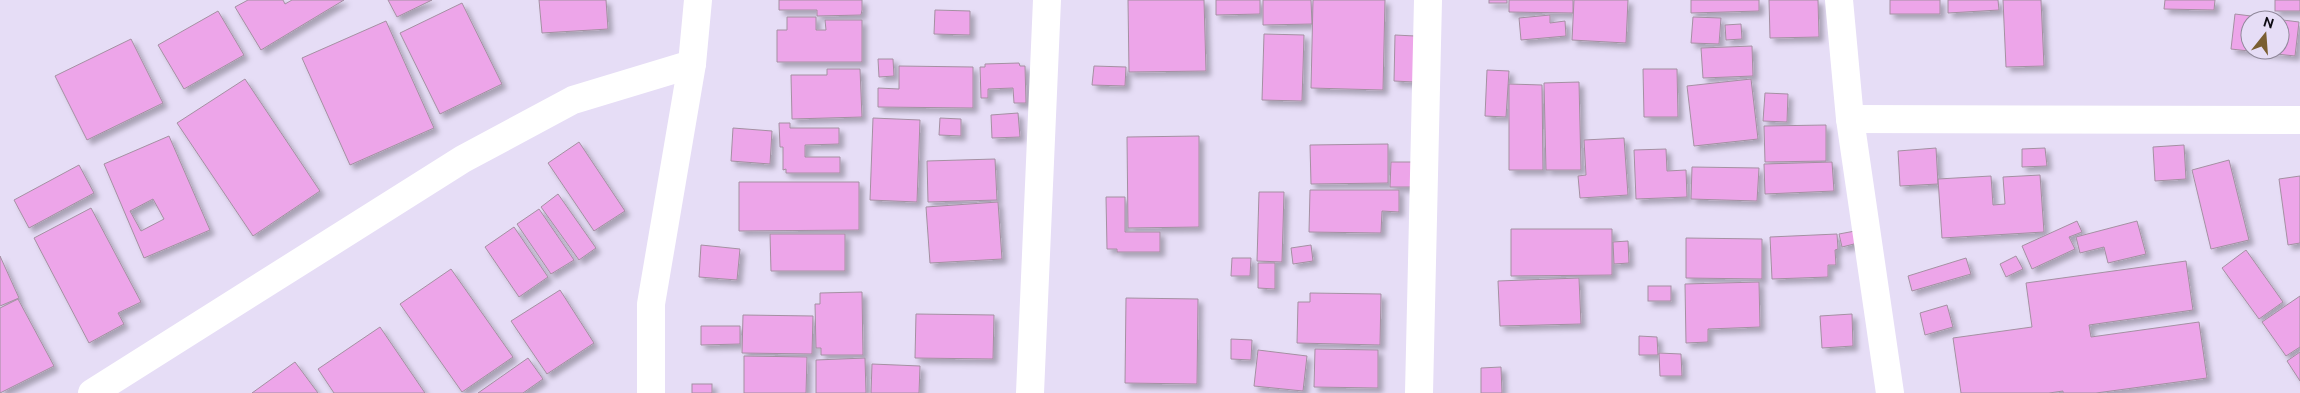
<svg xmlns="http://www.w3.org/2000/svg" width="2300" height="393" font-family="Ubuntu,sans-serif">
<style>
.building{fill:#eda5e9;stroke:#a490a2;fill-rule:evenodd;filter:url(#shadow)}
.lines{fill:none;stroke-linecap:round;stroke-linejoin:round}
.minor{stroke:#fff;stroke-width:28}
</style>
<defs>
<filter id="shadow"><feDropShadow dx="4.5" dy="4.5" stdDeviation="2.5" flood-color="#0004"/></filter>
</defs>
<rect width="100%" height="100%" fill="#e6ddf6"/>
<g class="building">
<path d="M 248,0 L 283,0 L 285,4 L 292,0 L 344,0 L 261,50 L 235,7 Z"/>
<path d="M 388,0 L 432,0 L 397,17 Z"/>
<path d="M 539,0 L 606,0 L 608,29 L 542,33 Z"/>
<path d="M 779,0 L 862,0 L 862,10 L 861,15 L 817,16 L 817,10 L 779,10 Z"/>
<path d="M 1128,0 L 1204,0 L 1206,71 L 1129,72 Z"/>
<path d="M 1216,0 L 1260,0 L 1260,14 L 1216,15 Z"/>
<path d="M 1263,0 L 1311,0 L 1312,24 L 1263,25 Z"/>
<path d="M 1313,0 L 1385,0 L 1383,90 L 1311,88 Z"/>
<rect x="1489" y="0" width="18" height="3"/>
<path d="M 1509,0 L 1573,0 L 1573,13 L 1509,12 Z"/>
<path d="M 1574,0 L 1628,0 L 1626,43 L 1572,40 Z"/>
<path d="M 1691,0 L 1759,0 L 1759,11 L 1691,13 Z"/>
<path d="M 1769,0 L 1818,0 L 1819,37 L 1770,38 Z"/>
<rect x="1890" y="0" width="50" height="14"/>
<path d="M 1948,0 L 1998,0 L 1999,10 L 1948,13 Z"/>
<path d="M 2003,0 L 2041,0 L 2044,66 L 2006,67 Z"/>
<path d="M 2165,0 L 2215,0 L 2214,10 L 2164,9 Z"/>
<rect x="2275" y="0" width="25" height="11"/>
<path d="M 462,3 L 502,84 L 440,114 L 400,33 Z"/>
<path d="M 935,10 L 970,11 L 970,35 L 934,34 Z"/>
<path d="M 218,11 L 244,55 L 184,89 L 158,45 Z"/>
<path d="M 2235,14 L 2299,22 L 2295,56 L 2231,49 ZM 2250,20 L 2280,20 L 2280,50 L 2250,50 Z"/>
<path d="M 1550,15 L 1550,23 L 1565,21 L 1566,36 L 1521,40 L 1519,18 Z"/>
<path d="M 787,17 L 816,17 L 816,30 L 826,30 L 825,20 L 862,20 L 862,62 L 777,62 L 777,30 L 787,30 Z"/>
<path d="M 1693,17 L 1721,18 L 1719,44 L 1691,43 Z"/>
<path d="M 386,21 L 434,128 L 350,165 L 302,58 Z"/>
<path d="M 1741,24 L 1742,39 L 1726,40 L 1725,25 Z"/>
<path d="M 1264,34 L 1304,35 L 1302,101 L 1262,100 Z"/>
<path d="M 1395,35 L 1415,36 L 1414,82 L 1394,81 Z"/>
<path d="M 131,39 L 163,103 L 87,140 L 55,76 Z"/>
<path d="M 1752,46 L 1753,76 L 1703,78 L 1701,48 Z"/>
<path d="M 878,59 L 893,59 L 894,76 L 879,77 Z"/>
<path d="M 1019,63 L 1020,66 L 1025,66 L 1026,103 L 1014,103 L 1013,88 L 988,89 L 988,98 L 981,98 L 980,67 L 985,67 L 985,64 Z"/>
<path d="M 899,66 L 973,67 L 973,108 L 878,107 L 878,88 L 899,89 Z"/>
<path d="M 1094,66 L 1126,67 L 1125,86 L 1092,85 Z"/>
<path d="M 827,69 L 860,69 L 862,117 L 792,119 L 791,75 L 827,75 Z"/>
<path d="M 1643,69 L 1677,69 L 1678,117 L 1644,117 Z"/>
<path d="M 1487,70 L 1509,71 L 1506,117 L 1485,116 Z"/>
<path d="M 245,79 L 320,191 L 253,236 L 177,123 Z"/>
<path d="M 1751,79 L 1758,139 L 1694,146 L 1687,86 Z"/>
<path d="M 1579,82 L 1581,170 L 1546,170 L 1544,83 Z"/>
<path d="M 1509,84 L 1542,85 L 1543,170 L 1509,170 Z"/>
<path d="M 1765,93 L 1788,94 L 1787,122 L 1763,121 Z"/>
<path d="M 1018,113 L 1020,137 L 992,138 L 991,115 Z"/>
<path d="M 873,118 L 920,120 L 917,202 L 870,200 Z"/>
<path d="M 940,118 L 961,119 L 961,136 L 939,135 Z"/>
<path d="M 779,123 L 790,123 L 790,128 L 839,128 L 839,144 L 805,145 L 805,157 L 840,157 L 840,173 L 786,173 L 786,169 L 783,170 L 783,147 L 780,147 Z"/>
<path d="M 1826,125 L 1826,161 L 1765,162 L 1764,126 Z"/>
<path d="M 733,128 L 772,131 L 770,164 L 731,161 Z"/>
<path d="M 169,136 L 210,230 L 144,258 L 104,164 ZM 153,199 L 164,219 L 141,231 L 130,211 Z"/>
<path d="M 1199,136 L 1199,227 L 1128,228 L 1127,137 Z"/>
<path d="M 1624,138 L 1628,195 L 1580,198 L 1578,176 L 1586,175 L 1584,140 Z"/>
<path d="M 579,142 L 625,211 L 594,231 L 548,163 Z"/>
<path d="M 1388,144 L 1388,183 L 1311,184 L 1310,145 Z"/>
<path d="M 2184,145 L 2186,179 L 2155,181 L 2153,147 Z"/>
<path d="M 1936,148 L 1938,184 L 1900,186 L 1898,151 Z"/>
<path d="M 2045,148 L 2047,166 L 2022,167 L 2022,149 Z"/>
<path d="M 1666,149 L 1667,171 L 1686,170 L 1687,197 L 1636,199 L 1634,150 Z"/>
<path d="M 995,159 L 997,200 L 928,202 L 927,161 Z"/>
<path d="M 2229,160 L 2249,240 L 2211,249 L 2192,170 Z"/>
<path d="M 1391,162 L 1420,162 L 1421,187 L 1390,187 Z"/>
<path d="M 1832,162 L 1834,191 L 1765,194 L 1764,164 Z"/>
<path d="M 79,165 L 94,193 L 29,228 L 14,200 Z"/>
<path d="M 1692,167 L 1759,168 L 1757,201 L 1691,199 Z"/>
<path d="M 2040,175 L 2044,232 L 1942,238 L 1938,179 L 1991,176 L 1993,205 L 2005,204 L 2003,177 Z"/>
<path d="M 2300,176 L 2300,243 L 2288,245 L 2279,179 Z"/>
<path d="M 739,182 L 859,182 L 859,230 L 739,231 Z"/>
<path d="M 1310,190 L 1399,190 L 1399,212 L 1382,211 L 1381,233 L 1309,232 Z"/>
<path d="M 1259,192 L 1284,192 L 1282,262 L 1257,261 Z"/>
<path d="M 558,194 L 596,248 L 579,260 L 541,207 Z"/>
<path d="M 1106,197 L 1125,197 L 1125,232 L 1160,232 L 1160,252 L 1117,252 L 1117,249 L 1107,249 Z"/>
<path d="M 998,202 L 1002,259 L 930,263 L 926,207 Z"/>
<path d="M 91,208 L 141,302 L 118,313 L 124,324 L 89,343 L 34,238 Z"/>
<path d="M 539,209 L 574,260 L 551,274 L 517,224 Z"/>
<path d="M 2077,221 L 2082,232 L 2069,237 L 2075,249 L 2032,269 L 2022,246 Z"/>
<path d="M 2137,221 L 2146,254 L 2108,263 L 2104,247 L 2080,253 L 2076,237 Z"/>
<path d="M 514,227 L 548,277 L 519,297 L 485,247 Z"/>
<path d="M 1511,229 L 1612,229 L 1612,275 L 1511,276 Z"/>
<path d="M 1855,231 L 1858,243 L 1842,247 L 1839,234 Z"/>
<path d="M 770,234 L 845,234 L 845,271 L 771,271 Z"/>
<path d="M 1837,234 L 1838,249 L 1835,250 L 1836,265 L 1828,265 L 1828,277 L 1772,279 L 1770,237 Z"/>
<path d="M 1686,238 L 1762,239 L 1762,279 L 1686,278 Z"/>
<path d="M 1628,241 L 1629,263 L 1614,264 L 1613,242 Z"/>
<path d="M 701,245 L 740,249 L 737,280 L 699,277 Z"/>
<path d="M 1311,245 L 1313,261 L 1293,264 L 1291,248 Z"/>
<path d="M 2246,250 L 2283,302 L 2259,319 L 2222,268 Z"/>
<path d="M 0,256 L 19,298 L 0,306 Z"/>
<path d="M 2016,256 L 2023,269 L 2006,277 L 2000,264 Z"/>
<path d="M 1232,258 L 1251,258 L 1250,276 L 1231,276 Z"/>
<path d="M 1966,258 L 1971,274 L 1912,291 L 1908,276 Z"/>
<path d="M 2186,261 L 2193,310 L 2089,325 L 2091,337 L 2199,322 L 2207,378 L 2096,393 L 2063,393 L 2063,391 L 2049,393 L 1961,393 L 1953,338 L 2032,327 L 2026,283 Z"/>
<path d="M 1258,263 L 1275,263 L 1275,289 L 1258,288 Z"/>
<path d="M 451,269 L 513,357 L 462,392 L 400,304 Z"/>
<path d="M 1579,278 L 1581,324 L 1500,326 L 1498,281 Z"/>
<path d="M 1759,282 L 1760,327 L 1708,329 L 1708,342 L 1686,343 L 1685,284 Z"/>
<rect x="1648" y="286" width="23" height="15"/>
<path d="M 560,290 L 594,343 L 547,374 L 511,321 Z"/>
<path d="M 862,292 L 863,355 L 821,355 L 821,348 L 816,348 L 815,304 L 820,304 L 820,293 Z"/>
<path d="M 1310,293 L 1381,294 L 1380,345 L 1297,343 L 1298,302 L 1310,302 Z"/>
<path d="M 2300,296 L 2300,347 L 2286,356 L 2262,322 Z"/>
<path d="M 1126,298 L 1198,299 L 1197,384 L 1125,383 Z"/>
<path d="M 18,299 L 54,366 L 0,393 L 0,308 Z"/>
<path d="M 1947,305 L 1953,327 L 1925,335 L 1920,313 Z"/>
<path d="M 916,314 L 994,315 L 993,359 L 915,358 Z"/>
<path d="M 1852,314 L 1853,346 L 1822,348 L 1820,316 Z"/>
<path d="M 743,315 L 813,316 L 812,354 L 742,353 Z"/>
<path d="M 701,326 L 740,326 L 740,344 L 701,345 Z"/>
<path d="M 380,327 L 425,393 L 334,393 L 318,369 Z"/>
<path d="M 1639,336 L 1657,337 L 1658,355 L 1639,355 Z"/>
<path d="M 1231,339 L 1252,340 L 1251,360 L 1231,359 Z"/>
<path d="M 1315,349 L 1378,350 L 1378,388 L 1314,387 Z"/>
<path d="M 1258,350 L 1307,356 L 1303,391 L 1254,386 Z"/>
<path d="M 2300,352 L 2300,381 L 2287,361 Z"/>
<path d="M 1659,353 L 1681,354 L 1682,376 L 1660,376 Z"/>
<path d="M 744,356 L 807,357 L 806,393 L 744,393 Z"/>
<path d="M 528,358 L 543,379 L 523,393 L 478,393 Z"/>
<path d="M 865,358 L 866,393 L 816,393 L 816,360 Z"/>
<path d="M 295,362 L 318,393 L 252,393 Z"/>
<path d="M 872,364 L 920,366 L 919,393 L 871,393 Z"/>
<path d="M 1501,367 L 1502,393 L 1481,393 L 1481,368 Z"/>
<rect x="692" y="384" width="20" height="9"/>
</g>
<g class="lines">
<g class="minor">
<path d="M 1839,0 L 1850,119 L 1890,393"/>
<path d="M 1850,119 L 2300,120"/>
<path d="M 92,393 L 463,159 L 573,100 L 692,64"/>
<path d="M 651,393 L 651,304 L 692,64 L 698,0"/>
<path d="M 1030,393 L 1047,0"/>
<path d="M 1419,393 L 1428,0"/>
</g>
</g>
<g transform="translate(2265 35) rotate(17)"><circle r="24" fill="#e6ddf6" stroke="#90899b"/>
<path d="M0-4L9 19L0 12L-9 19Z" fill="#7a5e31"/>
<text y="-8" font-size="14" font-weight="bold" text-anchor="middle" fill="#0e0b13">N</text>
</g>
</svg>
